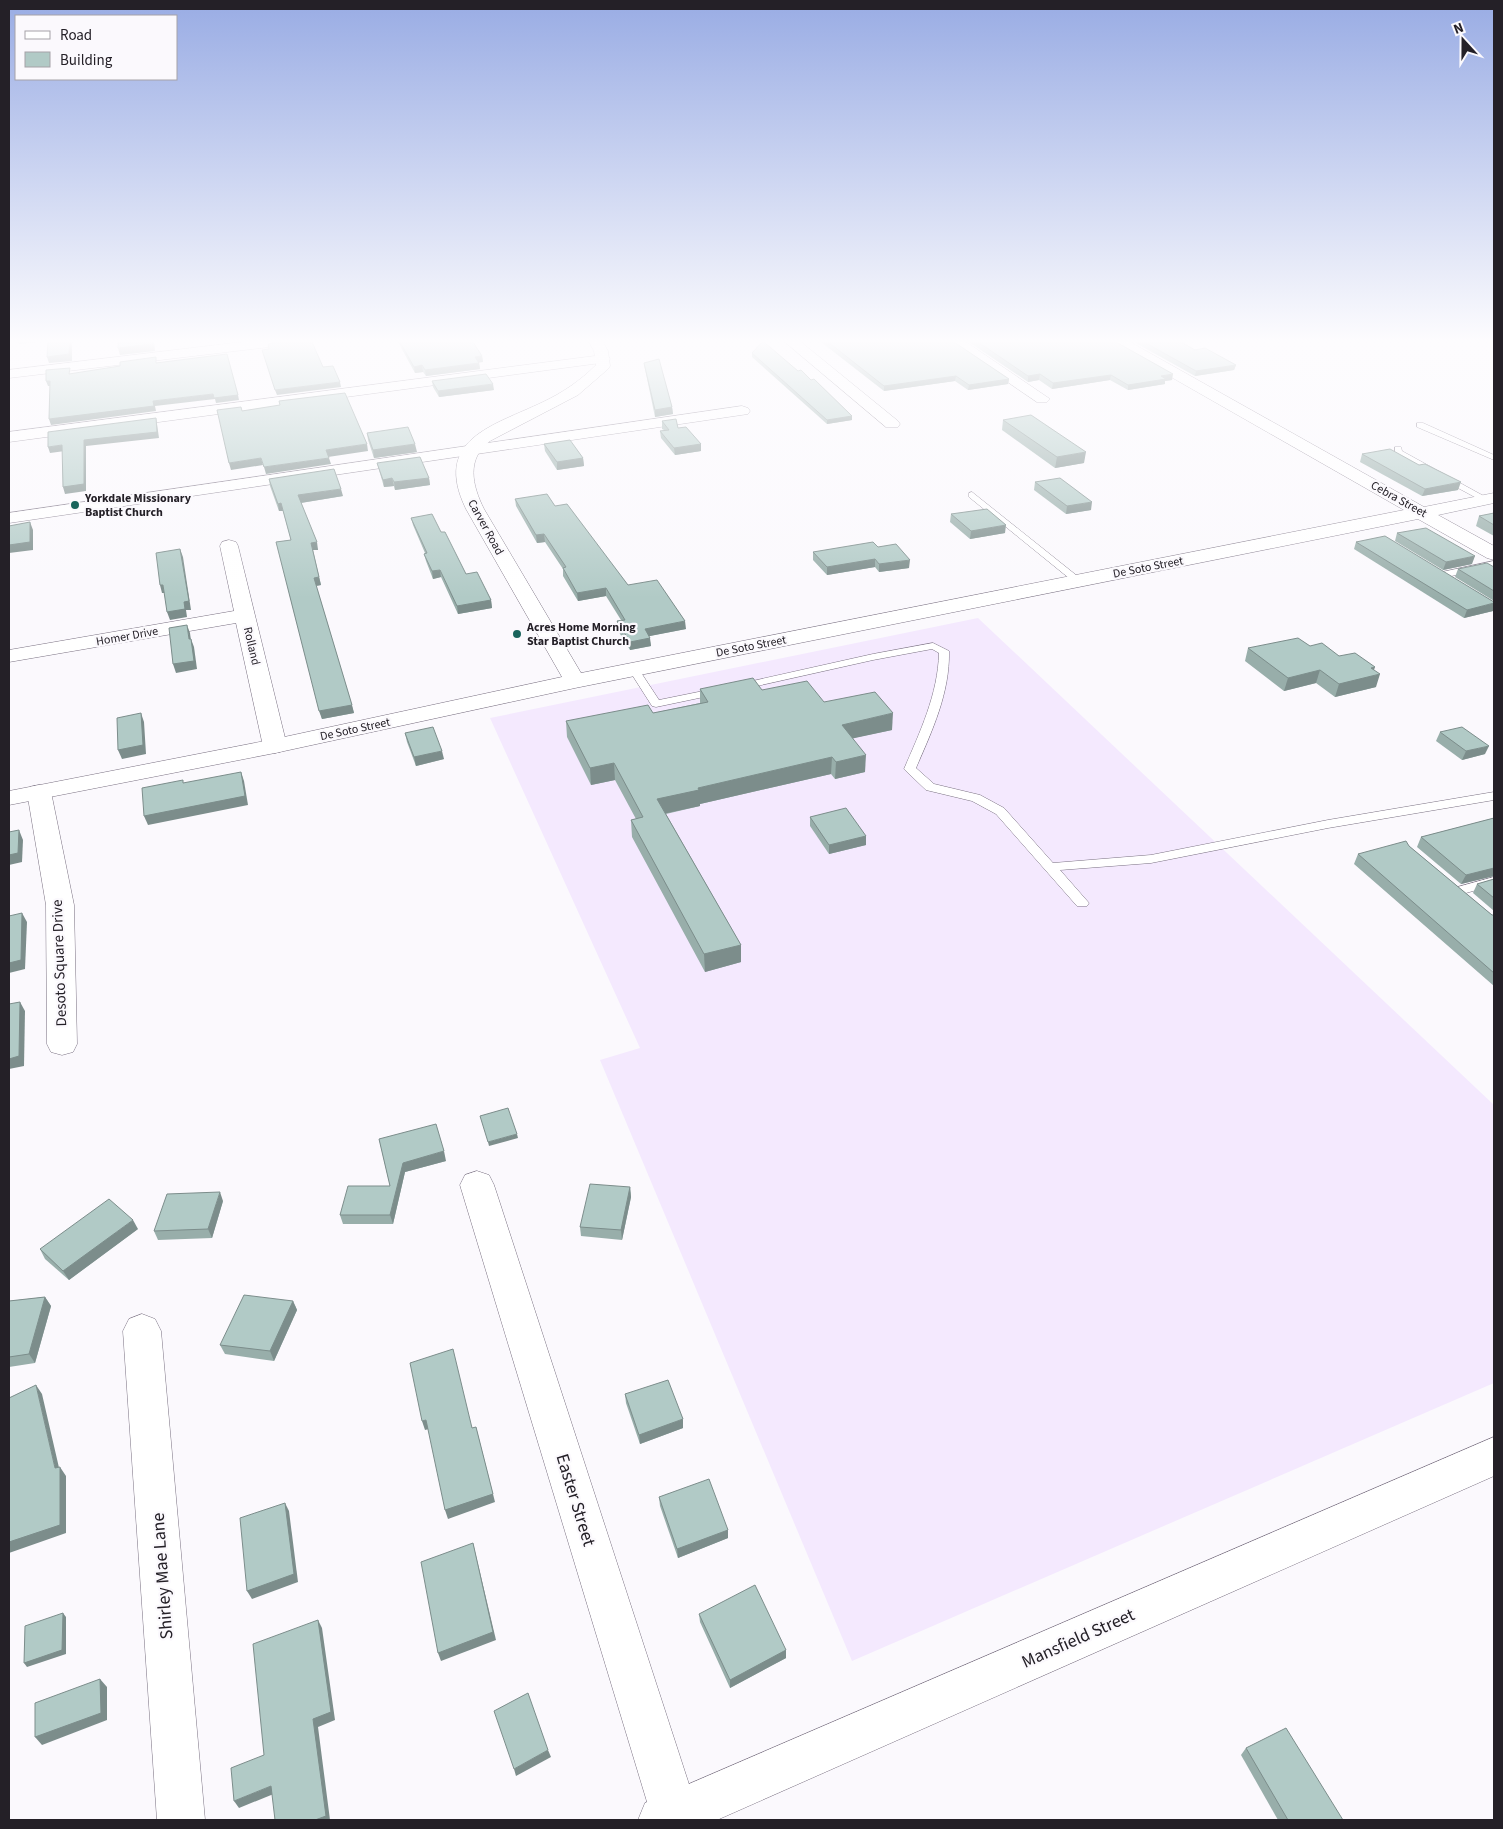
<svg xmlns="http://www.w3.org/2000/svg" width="1503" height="1829" font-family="'Source Sans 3',sans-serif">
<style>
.built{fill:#f4e9fe}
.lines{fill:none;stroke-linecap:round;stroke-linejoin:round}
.service-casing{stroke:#7a7182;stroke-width:1}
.minor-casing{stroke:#7a7182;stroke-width:1}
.tertiary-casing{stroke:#7a7182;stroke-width:1}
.service{fill:#fff;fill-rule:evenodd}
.minor{fill:#fff;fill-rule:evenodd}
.tertiary{fill:#fff;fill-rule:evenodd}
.wall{fill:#98aeaa}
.shaded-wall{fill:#7c8d8b}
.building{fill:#b1cac6;stroke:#7c8d8b}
.poi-dot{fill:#19645c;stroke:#fbf9fd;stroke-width:2}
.labels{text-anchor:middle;stroke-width:4.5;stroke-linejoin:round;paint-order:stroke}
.far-poi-label{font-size:12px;font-weight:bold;fill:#242027;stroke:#fbf9fd;text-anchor:start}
.far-street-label{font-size:12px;fill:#242027;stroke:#fbf9fd}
.street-label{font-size:15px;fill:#242027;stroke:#fbf9fd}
.near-street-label{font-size:18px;fill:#242027;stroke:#fbf9fd}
</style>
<rect width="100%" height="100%" fill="#fbf9fd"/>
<path class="built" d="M 978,618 L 1494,1105 L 1494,1383 L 852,1661 L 600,1060 L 640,1048 L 490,718 Z"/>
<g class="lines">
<defs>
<g id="service">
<path d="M 1417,423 L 1423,423 L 1494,455 L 1494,460 L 1417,427 Z"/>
<path d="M 1395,447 L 1401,447 L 1402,451 L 1491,500 L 1487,503 L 1484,502 L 1395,454 Z"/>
<path d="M 972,492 L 1081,579 L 1081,583 L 1075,583 L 969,497 L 969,493 Z"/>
<path d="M 1494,561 L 1494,567 L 1442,578 L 1437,575 L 1442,572 Z"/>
<path d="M 933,643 L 949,651 C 950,693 932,731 916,768 L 934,784 L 980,795 L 1004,808 L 1053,863 L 1151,855 L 1328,820 L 1494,792 L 1494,800 L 1328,828 L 1151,863 L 1060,870 L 1089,903 L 1087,906 L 1077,906 L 996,814 L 972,801 L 926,790 L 904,769 C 920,732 938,694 939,653 L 932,649 L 873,660 L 739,690 L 733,687 L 739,684 L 873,654 Z"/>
<path d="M 634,667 L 638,668 L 659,700 L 718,688 L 724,691 L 718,694 L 656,707 L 652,706 L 629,670 Z"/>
<path d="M 1494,877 L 1494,885 L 1459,895 L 1454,894 L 1452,891 L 1454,888 Z"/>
</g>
<g id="minor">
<path d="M 242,342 L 285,342 L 278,346 L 9,378 L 9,370 Z"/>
<path d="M 785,342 L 801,342 L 898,421 L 900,424 L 898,427 L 886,427 Z"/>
<path d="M 949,342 L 966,342 L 1050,399 L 1047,402 L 1037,402 Z"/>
<path d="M 603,355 L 608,356 L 610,359 L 608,362 L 9,442 L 9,432 Z"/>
<path d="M 742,406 L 748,408 L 750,411 L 748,414 L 9,523 L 9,513 Z"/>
<path d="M 229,540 L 236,542 L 238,546 L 287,746 L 283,751 L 275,753 L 267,751 L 263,746 L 236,623 L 9,662 L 9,650 L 234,611 L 220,546 L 222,542 Z"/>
<path d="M 39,785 L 48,787 L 51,792 L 74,905 L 77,1044 L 73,1052 L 62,1055 L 51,1052 L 47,1044 L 46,905 L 27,792 L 30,787 Z"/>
<path d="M 477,1171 L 489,1175 L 494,1185 L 699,1815 L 697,1820 L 653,1820 L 651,1815 L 460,1185 L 465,1175 Z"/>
<path d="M 142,1314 L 155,1319 L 161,1331 L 205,1820 L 157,1820 L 123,1331 L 129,1319 Z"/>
</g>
<g id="tertiary">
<path d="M 589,342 L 603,342 L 608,351 L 610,366 L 608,369 L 578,395 L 490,441 C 466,459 472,485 484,509 L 581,673 L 1404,510 L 1115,345 L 1113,342 L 1130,342 L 1424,507 L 1494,493 L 1494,503 L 1438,515 L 1494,546 L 1494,560 L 1487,558 L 1418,519 L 575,688 L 275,753 L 9,805 L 9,791 L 275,739 L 562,677 L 466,509 C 432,439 493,426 543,402 C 562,393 580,381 596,365 L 594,351 Z"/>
<path d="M 1494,1437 L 1494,1476 L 717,1820 L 638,1820 L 645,1803 Z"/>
</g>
</defs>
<use href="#service" class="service-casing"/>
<use href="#minor" class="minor-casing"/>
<use href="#tertiary" class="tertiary-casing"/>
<use href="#service" class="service"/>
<use href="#minor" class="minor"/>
<use href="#tertiary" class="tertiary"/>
</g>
<g class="wall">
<path d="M 398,342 L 473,342 L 482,356 L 483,362 L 479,362 L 480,369 L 426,376 L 423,372 L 415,373 Z"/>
<path d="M 821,342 L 954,342 L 1009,379 L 1008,384 L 968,390 L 955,381 L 884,391 Z"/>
<path d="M 969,342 L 1116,342 L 1172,380 L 1165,381 L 1165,384 L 1128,390 L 1110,380 L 1052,389 L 1039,380 L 1028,382 Z"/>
<path d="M 1134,342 L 1181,342 L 1195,350 L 1236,365 L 1234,370 L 1195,376 Z"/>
<path d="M 752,353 L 798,371 L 852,416 L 852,420 L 827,424 L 752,357 Z"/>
<path d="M 644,363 L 672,407 L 673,414 L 655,417 L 645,369 Z"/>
<path d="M 432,381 L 494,390 L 439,397 L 433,387 Z"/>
<path d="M 1003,420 L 1084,463 L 1055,468 L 1002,430 Z"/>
<path d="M 662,421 L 701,444 L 701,451 L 675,455 L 661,438 L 660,431 L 664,430 L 662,429 Z"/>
<path d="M 367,433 L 417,452 L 374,458 L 368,440 Z"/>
<path d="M 544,444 L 583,458 L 584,466 L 557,470 L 545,451 Z"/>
<path d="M 1362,454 L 1458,490 L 1422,496 L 1360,462 Z"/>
<path d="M 377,463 L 429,478 L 430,485 L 395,490 L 394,486 L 384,487 L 379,470 Z"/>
<path d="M 269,479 L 343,496 L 301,503 L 318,550 L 313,550 L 321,585 L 316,586 L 354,713 L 322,719 L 276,542 L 291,540 L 283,511 L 279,511 L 270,486 Z"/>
<path d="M 1035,482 L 1091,510 L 1066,514 L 1034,490 Z"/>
<path d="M 515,499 L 555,506 L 628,585 L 686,629 L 649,636 L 651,646 L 630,650 L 617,629 L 617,621 L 621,620 L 606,596 L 578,601 L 563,576 L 563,569 L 545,542 L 537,543 L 516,506 Z"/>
<path d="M 1494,513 L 1494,536 L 1476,526 L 1479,516 Z"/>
<path d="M 951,514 L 1005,533 L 970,539 L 950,522 Z"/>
<path d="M 411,518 L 441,532 L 466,574 L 491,600 L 492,608 L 458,614 L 441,577 L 433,579 L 426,561 L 424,554 L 425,553 L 413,525 Z"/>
<path d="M 1397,533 L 1472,564 L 1443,570 L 1395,541 Z"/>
<path d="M 1356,542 L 1493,611 L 1464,618 L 1354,549 Z"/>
<path d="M 878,547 L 909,568 L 879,572 L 875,567 L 827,575 L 813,560 L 813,552 Z"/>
<path d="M 1494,567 L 1494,601 L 1455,577 L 1458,569 Z"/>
<path d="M 1310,646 L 1339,656 L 1374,670 L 1376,687 L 1335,697 L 1316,683 L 1284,691 L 1245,661 L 1248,648 Z"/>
<path d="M 700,689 L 762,690 L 824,702 L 892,730 L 853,738 L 865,772 L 835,779 L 831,774 L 700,804 L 700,806 L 666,814 L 741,945 L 741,962 L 705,972 L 632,837 L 631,820 L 636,819 L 615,780 L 591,785 L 567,737 L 566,721 L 653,713 L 700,703 Z"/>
<path d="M 1440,732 L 1485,754 L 1462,760 L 1436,741 Z"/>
<path d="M 405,733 L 444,759 L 416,766 L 407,742 Z"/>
<path d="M 810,817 L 866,836 L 866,845 L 829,854 L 810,826 Z"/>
<path d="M 1494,818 L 1494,876 L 1461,884 L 1417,847 L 1421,837 Z"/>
<path d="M 1409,846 L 1492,915 L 1494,915 L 1494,986 L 1354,864 L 1358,854 Z"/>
<path d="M 1494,879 L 1494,911 L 1473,893 L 1477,884 Z"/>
<path d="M 379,1139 L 446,1161 L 405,1172 L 393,1224 L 343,1224 L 340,1215 L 390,1186 Z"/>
<path d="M 630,1187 L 631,1197 L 622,1240 L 581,1236 L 580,1227 Z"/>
<path d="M 223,1201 L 212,1238 L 158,1240 L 154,1231 Z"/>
<path d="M 138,1229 L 69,1280 L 45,1259 L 40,1249 Z"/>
<path d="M 45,1297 L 51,1306 L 35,1363 L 9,1367 L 9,1301 Z"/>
<path d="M 293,1301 L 297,1310 L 274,1361 L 225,1354 L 220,1345 Z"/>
<path d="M 625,1394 L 683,1428 L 640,1444 L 626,1403 Z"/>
<path d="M 659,1497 L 728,1530 L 728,1538 L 678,1558 L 660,1506 Z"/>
<path d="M 699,1614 L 786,1650 L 786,1658 L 730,1688 L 700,1622 Z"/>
<path d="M 1246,1748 L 1343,1820 L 1278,1820 L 1241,1755 Z"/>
</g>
<g class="shaded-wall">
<path d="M 18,342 L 37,342 L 19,344 Z"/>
<path d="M 70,342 L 74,342 L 72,343 L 72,361 L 49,363 L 47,357 Z"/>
<path d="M 154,342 L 155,351 L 120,355 L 118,348 Z"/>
<path d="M 482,356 L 483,362 L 476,363 L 475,357 Z"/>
<path d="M 479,363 L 480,369 L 426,376 L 425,370 Z"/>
<path d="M 422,365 L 423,372 L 415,373 L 414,367 Z"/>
<path d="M 1236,365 L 1234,370 L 1195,376 L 1196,371 Z"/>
<path d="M 1040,374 L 1039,380 L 1028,382 L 1028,376 Z"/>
<path d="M 1173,374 L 1172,380 L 1165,381 L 1165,384 L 1128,390 L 1128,385 L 1161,376 Z"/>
<path d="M 1111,375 L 1110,380 L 1052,389 L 1053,383 Z"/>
<path d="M 956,376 L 955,381 L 884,391 L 884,386 Z"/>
<path d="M 1009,379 L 1008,384 L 968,390 L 969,385 Z"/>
<path d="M 46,381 L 50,381 L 51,386 L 48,386 Z"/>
<path d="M 340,382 L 341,387 L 277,395 L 275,390 Z"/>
<path d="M 493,384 L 494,390 L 439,397 L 438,391 Z"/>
<path d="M 213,394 L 238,395 L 239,400 L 216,403 L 215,399 L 155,406 L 156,411 L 51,425 L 49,419 L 153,401 Z"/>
<path d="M 672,407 L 673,414 L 655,417 L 655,410 Z"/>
<path d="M 852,416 L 852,420 L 827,424 L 827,420 Z"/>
<path d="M 156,418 L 157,424 L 159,438 L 86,446 L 86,491 L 65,494 L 63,487 L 84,440 Z"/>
<path d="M 367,444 L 368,451 L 328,457 L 326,450 Z"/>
<path d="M 415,444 L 417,452 L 374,458 L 373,450 Z"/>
<path d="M 701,444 L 701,451 L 675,455 L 674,448 Z"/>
<path d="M 62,445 L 65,451 L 50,453 L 48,447 Z"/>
<path d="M 1086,452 L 1084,463 L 1055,468 L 1057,457 Z"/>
<path d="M 261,458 L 263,465 L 231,470 L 229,463 Z"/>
<path d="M 329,458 L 331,464 L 266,474 L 264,467 Z"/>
<path d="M 583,458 L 584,466 L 557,470 L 557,462 Z"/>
<path d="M 392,478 L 394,486 L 384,487 L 383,480 Z"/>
<path d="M 429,478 L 430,485 L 395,490 L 394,482 Z"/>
<path d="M 1461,482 L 1458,490 L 1422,496 L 1425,489 Z"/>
<path d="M 341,489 L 343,496 L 300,503 L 298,495 Z"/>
<path d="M 1092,502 L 1091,510 L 1066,514 L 1067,506 Z"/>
<path d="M 281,503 L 283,511 L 279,511 L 278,504 Z"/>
<path d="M 30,522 L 33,530 L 33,550 L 9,553 L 9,545 Z"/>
<path d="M 1006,525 L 1005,533 L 970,539 L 971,531 Z"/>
<path d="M 544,534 L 545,542 L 537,543 L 536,535 Z"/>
<path d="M 317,542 L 318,550 L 313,550 L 311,543 Z"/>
<path d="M 180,549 L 183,557 L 191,610 L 186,610 L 187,617 L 170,620 L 167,612 L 184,602 Z"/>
<path d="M 1475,556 L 1472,564 L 1443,570 L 1446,562 Z"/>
<path d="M 875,559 L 875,567 L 827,575 L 827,567 Z"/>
<path d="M 910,560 L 909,568 L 879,572 L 879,564 Z"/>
<path d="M 440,570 L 441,577 L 433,579 L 432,571 Z"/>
<path d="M 319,577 L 321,585 L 315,586 L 314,578 Z"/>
<path d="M 160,585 L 163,585 L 165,593 L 162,593 Z"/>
<path d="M 606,588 L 606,596 L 578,601 L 577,593 Z"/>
<path d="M 491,600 L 492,608 L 458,614 L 457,606 Z"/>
<path d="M 1494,603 L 1494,607 L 1493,611 L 1464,618 L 1467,610 Z"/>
<path d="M 685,621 L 686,629 L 645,637 L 645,629 Z"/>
<path d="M 187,625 L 190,633 L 192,648 L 189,639 Z"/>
<path d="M 650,638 L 651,646 L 630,650 L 630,642 Z"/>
<path d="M 191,639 L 194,647 L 197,669 L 176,673 L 173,664 Z"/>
<path d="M 1375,667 L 1372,676 L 1380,674 L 1376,687 L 1335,697 L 1339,684 L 1371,668 Z"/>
<path d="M 1320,670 L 1316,683 L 1284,691 L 1288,678 Z"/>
<path d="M 352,705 L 354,713 L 322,719 L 319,711 Z"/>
<path d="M 141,713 L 144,722 L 146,754 L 122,759 L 118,750 Z"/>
<path d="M 893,713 L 892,730 L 841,741 L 842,725 Z"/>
<path d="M 1489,746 L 1485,754 L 1462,760 L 1466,751 Z"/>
<path d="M 442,751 L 444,759 L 416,766 L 414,757 Z"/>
<path d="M 866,755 L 865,772 L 835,779 L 836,762 Z"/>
<path d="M 832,757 L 831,774 L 700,804 L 700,806 L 658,815 L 657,799 L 698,788 Z"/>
<path d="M 614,763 L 615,780 L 591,785 L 590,768 Z"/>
<path d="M 241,772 L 244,781 L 248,805 L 148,825 L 144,816 Z"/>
<path d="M 19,830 L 23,840 L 22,862 L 9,865 L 9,855 Z"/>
<path d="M 866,836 L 866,845 L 829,854 L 829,845 Z"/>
<path d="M 1494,868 L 1494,876 L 1461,884 L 1466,875 Z"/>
<path d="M 22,913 L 27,922 L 25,969 L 9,973 L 9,963 Z"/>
<path d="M 741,945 L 741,962 L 705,972 L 704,954 Z"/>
<path d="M 20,1002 L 25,1011 L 24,1066 L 9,1069 L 9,1059 Z"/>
<path d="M 517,1134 L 518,1138 L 489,1146 L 488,1142 Z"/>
<path d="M 444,1151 L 446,1161 L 405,1172 L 393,1224 L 390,1215 L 403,1163 Z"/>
<path d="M 630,1187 L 631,1197 L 622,1240 L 621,1230 Z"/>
<path d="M 220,1192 L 223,1201 L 212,1238 L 208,1229 Z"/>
<path d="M 133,1220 L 138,1229 L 69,1280 L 63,1271 Z"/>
<path d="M 45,1297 L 51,1306 L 35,1363 L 29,1354 Z"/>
<path d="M 293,1301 L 297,1310 L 274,1361 L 270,1351 Z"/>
<path d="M 36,1385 L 42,1394 L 60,1472 L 60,1467 L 66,1476 L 66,1533 L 9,1553 L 9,1542 L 55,1468 Z"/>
<path d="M 683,1419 L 683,1428 L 640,1444 L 639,1435 Z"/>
<path d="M 426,1420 L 429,1429 L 425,1430 L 422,1421 Z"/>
<path d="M 476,1427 L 495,1502 L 448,1519 L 445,1510 Z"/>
<path d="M 285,1503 L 289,1511 L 298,1582 L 252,1599 L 247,1591 Z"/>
<path d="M 728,1530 L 728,1538 L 678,1558 L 677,1549 Z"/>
<path d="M 473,1543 L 496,1640 L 441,1661 L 438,1653 Z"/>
<path d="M 63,1613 L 66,1617 L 66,1654 L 27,1667 L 24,1663 Z"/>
<path d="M 318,1620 L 322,1628 L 335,1720 L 318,1727 L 330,1820 L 315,1820 L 313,1719 Z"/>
<path d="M 786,1650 L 786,1658 L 730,1688 L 730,1680 Z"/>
<path d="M 100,1679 L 107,1687 L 107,1720 L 42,1745 L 35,1737 Z"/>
<path d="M 548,1750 L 551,1757 L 516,1776 L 514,1769 Z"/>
<path d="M 271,1786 L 276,1793 L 239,1808 L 234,1801 Z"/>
</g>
<g class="building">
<path d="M 48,342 L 70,342 L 69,354 L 47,357 Z"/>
<path d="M 118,342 L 153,342 L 153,344 L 118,348 Z"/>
<path d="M 279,342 L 312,342 L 323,367 L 333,366 L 340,382 L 275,390 L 262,350 L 269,349 L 268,344 Z"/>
<path d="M 400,342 L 473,342 L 482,356 L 475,357 L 479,363 L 425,370 L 422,365 L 414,367 Z"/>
<path d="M 762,342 L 764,342 L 798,371 L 801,370 L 811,380 L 814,379 L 852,416 L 827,420 L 752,353 Z"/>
<path d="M 828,342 L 954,342 L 1009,379 L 969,385 L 956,376 L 884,386 Z"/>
<path d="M 978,342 L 1116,342 L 1173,374 L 1161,376 L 1166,379 L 1128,385 L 1111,375 L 1053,383 L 1040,374 L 1028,376 Z"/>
<path d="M 1144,342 L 1181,342 L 1195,350 L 1205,348 L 1236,365 L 1196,371 Z"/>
<path d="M 227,354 L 238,395 L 214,398 L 213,394 L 153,401 L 154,406 L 49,419 L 50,381 L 46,381 L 46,370 L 70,368 L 69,374 L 120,366 L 120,362 L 156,357 L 156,363 Z"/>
<path d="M 659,359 L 672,407 L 655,410 L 644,363 Z"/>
<path d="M 486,374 L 493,384 L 438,391 L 432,381 Z"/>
<path d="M 345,393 L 367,444 L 326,450 L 329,458 L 264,467 L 261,458 L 229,463 L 217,410 L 241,407 L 242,411 L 280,405 L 279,401 Z"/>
<path d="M 1031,415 L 1086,452 L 1057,457 L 1003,420 Z"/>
<path d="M 156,418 L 157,432 L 84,440 L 84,484 L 63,487 L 62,445 L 48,447 L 48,432 Z"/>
<path d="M 676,419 L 678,428 L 686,427 L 701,444 L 674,448 L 660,431 L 669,430 L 662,421 Z"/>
<path d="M 408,427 L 415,444 L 373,450 L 367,433 Z"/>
<path d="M 570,440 L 583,458 L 557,462 L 544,444 Z"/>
<path d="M 1390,449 L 1419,465 L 1425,464 L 1461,482 L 1425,489 L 1362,454 Z"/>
<path d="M 420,457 L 429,478 L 394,482 L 392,478 L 383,480 L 377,463 Z"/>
<path d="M 334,469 L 341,489 L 298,495 L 317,542 L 311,543 L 319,577 L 314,578 L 352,705 L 319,711 L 276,542 L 291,540 L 281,503 L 278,504 L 269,479 Z"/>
<path d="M 1060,478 L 1092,502 L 1067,506 L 1035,482 Z"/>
<path d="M 547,494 L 555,506 L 567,504 L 628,585 L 657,580 L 685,621 L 645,629 L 650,638 L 630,642 L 617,621 L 625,620 L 606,588 L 577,593 L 563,568 L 566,567 L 544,534 L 536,535 L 515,499 Z"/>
<path d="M 987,509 L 1006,525 L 971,531 L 951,514 Z"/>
<path d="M 1494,513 L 1494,525 L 1479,516 Z"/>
<path d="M 432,514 L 441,532 L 445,532 L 466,574 L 477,572 L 491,600 L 457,606 L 440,570 L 432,571 L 424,554 L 427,553 L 411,518 Z"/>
<path d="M 30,522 L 30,542 L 9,545 L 9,526 Z"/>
<path d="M 1426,528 L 1475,556 L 1446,562 L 1397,533 Z"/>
<path d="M 1385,536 L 1494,602 L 1494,603 L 1467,610 L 1356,542 Z"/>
<path d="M 873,542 L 878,547 L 896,544 L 910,560 L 879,564 L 875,559 L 827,567 L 813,552 Z"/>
<path d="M 180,549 L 189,601 L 184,602 L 185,609 L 167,612 L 163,585 L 160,585 L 156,553 Z"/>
<path d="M 1487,563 L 1494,567 L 1494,591 L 1458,569 Z"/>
<path d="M 187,625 L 189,639 L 191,639 L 194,661 L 173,664 L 169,628 Z"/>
<path d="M 1298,638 L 1310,646 L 1322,643 L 1339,656 L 1355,653 L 1375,667 L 1371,668 L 1380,674 L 1339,684 L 1320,670 L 1288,678 L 1248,648 Z"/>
<path d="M 753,678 L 762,690 L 807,681 L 824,702 L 875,692 L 893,713 L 842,725 L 866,755 L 836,762 L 832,757 L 698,788 L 699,790 L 657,799 L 741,945 L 704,954 L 631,820 L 643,817 L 614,763 L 590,768 L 566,721 L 648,705 L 653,713 L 708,702 L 700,689 Z"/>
<path d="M 141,713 L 143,745 L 118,750 L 117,718 Z"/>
<path d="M 433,727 L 442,751 L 414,757 L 405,733 Z"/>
<path d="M 1462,727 L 1489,746 L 1466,751 L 1440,732 Z"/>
<path d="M 241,772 L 245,796 L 144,816 L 142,788 L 183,780 L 183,783 Z"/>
<path d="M 846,808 L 866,836 L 829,845 L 810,817 Z"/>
<path d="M 1494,818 L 1494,868 L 1466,875 L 1421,837 Z"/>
<path d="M 19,830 L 18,853 L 9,855 L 9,832 Z"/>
<path d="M 1406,841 L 1409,846 L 1492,915 L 1494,915 L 1494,973 L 1358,854 Z"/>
<path d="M 1494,879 L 1494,898 L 1477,884 Z"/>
<path d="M 22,913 L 21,960 L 9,963 L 9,916 Z"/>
<path d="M 20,1002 L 19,1056 L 9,1059 L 9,1004 Z"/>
<path d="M 508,1108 L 517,1134 L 488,1142 L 480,1116 Z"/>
<path d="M 436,1124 L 444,1151 L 403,1163 L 390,1215 L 340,1215 L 348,1186 L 390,1186 L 379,1139 Z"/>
<path d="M 590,1184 L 630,1187 L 621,1230 L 580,1227 Z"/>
<path d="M 220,1192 L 208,1229 L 154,1231 L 167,1194 Z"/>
<path d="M 109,1199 L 133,1220 L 63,1271 L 40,1249 Z"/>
<path d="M 244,1295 L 293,1301 L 270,1351 L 220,1345 Z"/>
<path d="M 45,1297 L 29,1354 L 9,1357 L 9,1301 Z"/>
<path d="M 453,1349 L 472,1428 L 476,1427 L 493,1494 L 445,1510 L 426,1420 L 422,1421 L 410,1363 Z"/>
<path d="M 668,1380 L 683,1419 L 639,1435 L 625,1394 Z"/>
<path d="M 36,1385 L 55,1468 L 60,1467 L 60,1525 L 9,1542 L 9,1398 Z"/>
<path d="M 709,1479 L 728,1530 L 677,1549 L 659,1497 Z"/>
<path d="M 285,1503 L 294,1574 L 247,1591 L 240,1518 Z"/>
<path d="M 473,1543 L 493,1632 L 438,1653 L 421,1562 Z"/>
<path d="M 755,1585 L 786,1650 L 730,1680 L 699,1614 Z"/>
<path d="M 63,1613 L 62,1650 L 24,1663 L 25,1626 Z"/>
<path d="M 318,1620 L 331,1712 L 313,1719 L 326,1816 L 315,1820 L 275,1820 L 271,1786 L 234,1801 L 231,1768 L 264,1755 L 253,1644 Z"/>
<path d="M 100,1679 L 101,1713 L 35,1737 L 35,1703 Z"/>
<path d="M 528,1693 L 548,1750 L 514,1769 L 494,1711 Z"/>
<path d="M 1286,1728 L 1343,1820 L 1288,1820 L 1246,1748 Z"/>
</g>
<linearGradient id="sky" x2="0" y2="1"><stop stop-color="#99ace4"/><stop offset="0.57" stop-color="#fdfcfe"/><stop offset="1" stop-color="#fdfcfe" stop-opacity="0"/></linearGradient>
<rect width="1503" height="598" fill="url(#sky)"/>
<g class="poi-dot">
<circle cx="75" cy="505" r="5"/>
<circle cx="517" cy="634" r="5"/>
</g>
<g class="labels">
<g class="far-poi-label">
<text x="85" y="502">Yorkdale Missionary<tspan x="85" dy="14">Baptist Church</tspan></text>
<text x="527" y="631">Acres Home Morning<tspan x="527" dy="14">Star Baptist Church</tspan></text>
</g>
<g class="far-street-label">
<text transform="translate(1399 499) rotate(29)" y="4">Cebra Street</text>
<text transform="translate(486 527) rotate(61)" y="4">Carver Road</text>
<text transform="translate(1148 567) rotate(-11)" y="4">De Soto Street</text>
<text transform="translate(127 636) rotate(-10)" y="4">Homer Drive</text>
<text transform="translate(252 646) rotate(77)" y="4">Rolland</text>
<text transform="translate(751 646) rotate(-11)" y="4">De Soto Street</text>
<text transform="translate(355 729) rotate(-12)" y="4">De Soto Street</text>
</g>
<g class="street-label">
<text transform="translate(59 963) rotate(-92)" y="5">Desoto Square Drive</text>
</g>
<g class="near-street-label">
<text transform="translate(576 1500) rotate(73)" y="6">Easter Street</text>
<text transform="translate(162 1576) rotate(-94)" y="6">Shirley Mae Lane</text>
<text transform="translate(1078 1638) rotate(-24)" y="6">Mansfield Street</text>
</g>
</g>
<rect width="1503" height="1829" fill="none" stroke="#242027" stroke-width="20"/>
<rect x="15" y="15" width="162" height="65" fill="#fbf9fd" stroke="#a5a2a7"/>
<rect x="25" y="31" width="25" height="8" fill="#ffffff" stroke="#a5a2a7"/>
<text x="60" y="40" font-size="15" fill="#242027">Road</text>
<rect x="25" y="52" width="25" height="15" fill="#b1cac6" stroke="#a5a2a7"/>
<text x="60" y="65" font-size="15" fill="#242027">Building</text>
<g transform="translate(1463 40) rotate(339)" stroke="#fbf9fd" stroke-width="4" paint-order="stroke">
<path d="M0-4L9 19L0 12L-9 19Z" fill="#242027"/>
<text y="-8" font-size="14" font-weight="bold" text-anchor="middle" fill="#242027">N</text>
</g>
</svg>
